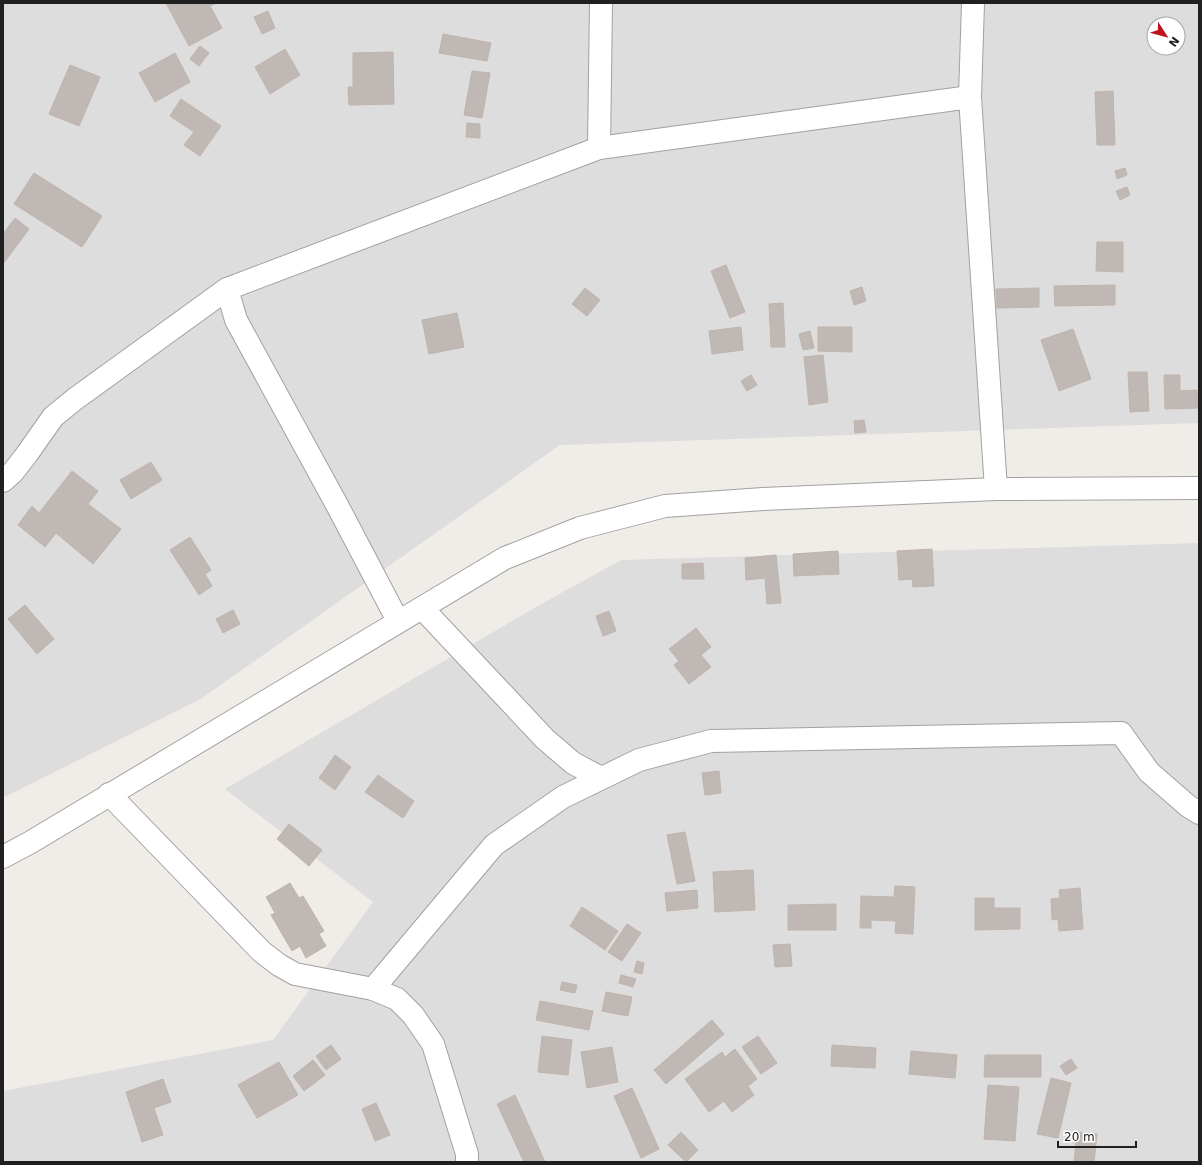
<svg xmlns="http://www.w3.org/2000/svg" width="1202" height="1165" font-family="'DejaVu Sans',sans-serif">
<style>
.residential{fill:#dedddd;fill-rule:evenodd}
.building{fill:#c0b8b4;stroke:#c1b3ab}
.lines{fill:none;stroke-linecap:round;stroke-linejoin:round}
.minor-casing{stroke:#a1a1a1;stroke-width:24}
.tertiary-casing{stroke:#a1a1a1;stroke-width:24}
.minor{stroke:#fff;stroke-width:22}
.tertiary{stroke:#fff;stroke-width:22}
</style>
<rect width="100%" height="100%" fill="#f0ede8"/>
<g class="residential">
<path d="M 3,3 L 1199,3 L 1199,423 L 560,445 L 201,699 L 3,798 ZM 1154,24 L 1178,24 L 1178,48 L 1154,48 Z"/>
<path d="M 1199,543 L 1199,1162 L 3,1162 L 3,1091 L 273,1040 L 373,902 L 225,789 L 543,603 L 621,560 Z"/>
</g>
<g class="building">
<path d="M 166,3 L 216,3 L 210,6 L 222,28 L 189,46 Z"/>
<path d="M 268,11 L 275,28 L 262,34 L 254,17 Z"/>
<path d="M 443,34 L 491,43 L 487,61 L 439,53 Z"/>
<path d="M 200,46 L 209,53 L 199,66 L 190,59 Z"/>
<path d="M 285,49 L 300,75 L 270,94 L 255,67 Z"/>
<path d="M 393,52 L 394,104 L 349,105 L 348,87 L 353,87 L 353,53 Z"/>
<path d="M 175,53 L 190,82 L 155,102 L 139,73 Z"/>
<path d="M 70,65 L 100,77 L 79,126 L 49,114 Z"/>
<path d="M 472,71 L 490,73 L 482,118 L 464,115 Z"/>
<path d="M 1113,91 L 1115,145 L 1097,145 L 1095,92 Z"/>
<path d="M 181,99 L 221,126 L 200,156 L 184,145 L 194,132 L 170,116 Z"/>
<path d="M 467,123 L 480,124 L 480,138 L 466,137 Z"/>
<path d="M 1125,168 L 1127,175 L 1117,179 L 1115,171 Z"/>
<path d="M 34,173 L 102,216 L 82,247 L 14,204 Z"/>
<path d="M 1127,187 L 1130,195 L 1120,200 L 1116,191 Z"/>
<path d="M 15,218 L 29,229 L 3,264 L 3,234 Z"/>
<path d="M 1097,242 L 1123,242 L 1123,272 L 1096,271 Z"/>
<path d="M 726,265 L 745,312 L 730,318 L 711,271 Z"/>
<path d="M 1115,285 L 1115,305 L 1055,306 L 1054,286 Z"/>
<path d="M 862,287 L 866,301 L 854,305 L 850,291 Z"/>
<path d="M 585,288 L 600,300 L 587,316 L 572,304 Z"/>
<path d="M 1039,288 L 1039,307 L 997,308 L 996,289 Z"/>
<path d="M 783,303 L 785,347 L 771,347 L 769,304 Z"/>
<path d="M 457,313 L 464,347 L 429,354 L 422,320 Z"/>
<path d="M 741,327 L 743,350 L 712,354 L 709,331 Z"/>
<path d="M 818,327 L 852,327 L 852,352 L 818,351 Z"/>
<path d="M 1073,329 L 1091,379 L 1059,391 L 1041,340 Z"/>
<path d="M 810,331 L 814,348 L 803,350 L 799,334 Z"/>
<path d="M 823,355 L 828,402 L 809,405 L 804,357 Z"/>
<path d="M 1128,372 L 1147,372 L 1149,411 L 1130,412 Z"/>
<path d="M 751,375 L 757,385 L 747,391 L 741,381 Z"/>
<path d="M 1164,375 L 1180,375 L 1180,391 L 1197,390 L 1198,408 L 1165,409 Z"/>
<path d="M 864,420 L 866,432 L 855,433 L 854,421 Z"/>
<path d="M 151,462 L 162,480 L 131,499 L 120,480 Z"/>
<path d="M 72,471 L 98,491 L 88,504 L 121,529 L 93,564 L 56,533 L 45,547 L 18,525 L 32,506 L 39,513 Z"/>
<path d="M 190,537 L 211,570 L 205,574 L 212,586 L 199,595 L 170,550 Z"/>
<path d="M 932,549 L 934,586 L 913,587 L 912,579 L 899,580 L 897,551 Z"/>
<path d="M 838,551 L 839,574 L 794,576 L 793,554 Z"/>
<path d="M 776,555 L 781,603 L 767,604 L 765,578 L 746,580 L 745,558 Z"/>
<path d="M 703,563 L 704,579 L 682,579 L 682,564 Z"/>
<path d="M 25,605 L 54,639 L 37,654 L 8,619 Z"/>
<path d="M 233,610 L 240,624 L 223,633 L 216,619 Z"/>
<path d="M 609,611 L 616,631 L 603,636 L 596,616 Z"/>
<path d="M 696,628 L 711,647 L 701,655 L 711,667 L 689,684 L 674,665 L 679,661 L 669,649 Z"/>
<path d="M 335,755 L 351,767 L 335,790 L 319,778 Z"/>
<path d="M 719,771 L 721,793 L 705,795 L 702,773 Z"/>
<path d="M 378,775 L 414,801 L 403,818 L 365,792 Z"/>
<path d="M 289,824 L 322,850 L 309,866 L 277,839 Z"/>
<path d="M 685,832 L 695,881 L 677,884 L 667,835 Z"/>
<path d="M 753,870 L 755,910 L 715,912 L 713,872 Z"/>
<path d="M 290,883 L 299,898 L 303,896 L 324,931 L 319,934 L 326,946 L 306,958 L 300,946 L 292,951 L 271,915 L 275,913 L 266,897 Z"/>
<path d="M 895,886 L 915,887 L 913,934 L 895,933 L 896,921 L 871,920 L 871,928 L 860,928 L 861,896 L 894,897 Z"/>
<path d="M 1080,888 L 1083,929 L 1059,931 L 1058,919 L 1052,920 L 1051,899 L 1060,898 L 1059,890 Z"/>
<path d="M 697,890 L 698,908 L 667,911 L 665,893 Z"/>
<path d="M 975,898 L 994,898 L 994,908 L 1020,908 L 1020,929 L 975,930 Z"/>
<path d="M 836,904 L 836,930 L 788,930 L 788,905 Z"/>
<path d="M 582,907 L 618,931 L 605,950 L 570,926 Z"/>
<path d="M 627,924 L 641,933 L 622,961 L 608,952 Z"/>
<path d="M 790,944 L 792,966 L 775,967 L 773,945 Z"/>
<path d="M 637,961 L 644,963 L 642,974 L 634,972 Z"/>
<path d="M 621,975 L 636,979 L 633,987 L 619,983 Z"/>
<path d="M 562,982 L 577,985 L 575,993 L 560,990 Z"/>
<path d="M 606,992 L 632,997 L 628,1016 L 602,1011 Z"/>
<path d="M 540,1001 L 593,1011 L 589,1030 L 536,1020 Z"/>
<path d="M 712,1020 L 724,1034 L 666,1084 L 654,1070 Z"/>
<path d="M 542,1036 L 572,1040 L 568,1075 L 538,1072 Z"/>
<path d="M 758,1036 L 777,1063 L 761,1074 L 742,1047 Z"/>
<path d="M 331,1045 L 341,1059 L 326,1070 L 316,1056 Z"/>
<path d="M 832,1045 L 876,1048 L 875,1068 L 831,1066 Z"/>
<path d="M 612,1047 L 618,1082 L 587,1088 L 581,1052 Z"/>
<path d="M 735,1049 L 757,1079 L 748,1086 L 754,1095 L 732,1112 L 724,1101 L 709,1112 L 685,1079 L 722,1052 L 725,1057 Z"/>
<path d="M 911,1051 L 957,1055 L 955,1078 L 909,1074 Z"/>
<path d="M 985,1055 L 1041,1055 L 1041,1077 L 984,1077 Z"/>
<path d="M 1071,1059 L 1077,1068 L 1066,1075 L 1060,1066 Z"/>
<path d="M 313,1060 L 325,1075 L 304,1091 L 293,1076 Z"/>
<path d="M 279,1062 L 298,1095 L 257,1118 L 238,1085 Z"/>
<path d="M 1051,1078 L 1071,1083 L 1058,1138 L 1037,1134 Z"/>
<path d="M 163,1079 L 171,1102 L 154,1108 L 163,1135 L 142,1142 L 126,1092 Z"/>
<path d="M 988,1085 L 1019,1087 L 1015,1141 L 984,1139 Z"/>
<path d="M 632,1088 L 659,1149 L 641,1158 L 614,1096 Z"/>
<path d="M 515,1095 L 545,1162 L 524,1162 L 497,1104 Z"/>
<path d="M 376,1103 L 390,1135 L 375,1141 L 362,1109 Z"/>
<path d="M 681,1132 L 698,1150 L 686,1162 L 668,1145 Z"/>
<path d="M 1077,1132 L 1097,1134 L 1094,1162 L 1074,1162 Z"/>
</g>
<g class="lines">
<defs>
<g id="minor">
<path d="M 973,3 L 970,97 L 996,489"/>
<path d="M 599,148 L 601,3"/>
<path d="M 227,289 L 236,320 L 337,505 L 398,621"/>
<path d="M 3,481 L 13,472 L 27,454 L 53,417 L 75,399 L 227,289 L 599,148 L 970,97"/>
<path d="M 422,608 L 545,739 L 573,763 L 601,778"/>
<path d="M 109,794 L 262,952 L 279,965 L 295,974 L 373,989 L 397,999 L 413,1015 L 433,1044 L 467,1154 L 467,1162"/>
<path d="M 373,989 L 494,845 L 563,797 L 639,760 L 711,741 L 1121,733 L 1149,772 L 1188,806 L 1199,813"/>
</g>
<path id="tertiary" d="M 3,857 L 31,842 L 505,558 L 580,528 L 665,506 L 763,499 L 996,489 L 1199,488"/>
</defs>
<use href="#minor" class="minor-casing"/>
<use href="#tertiary" class="tertiary-casing"/>
<use href="#minor" class="minor"/>
<use href="#tertiary" class="tertiary"/>
</g>
<rect width="1202" height="1165" fill="none" stroke="#202020" stroke-width="8"/>
<g transform="translate(1166 36) rotate(126)"><circle r="19" fill="#ffffff" stroke="#a6a6a6"/>
<path d="M0-3L7 15L0 10L-7 15Z" fill="#c0111f"/>
<text y="-6" font-size="11" font-weight="bold" text-anchor="middle" fill="#202020">N</text>
</g>
<path d="M1058 1141v6h78v-6" fill="none" stroke="#202020" stroke-width="2"/>
<text x="1064" y="1141" font-size="12" fill="#202020" stroke="#ffffff" stroke-width="3" paint-order="stroke">20 m</text>
</svg>
